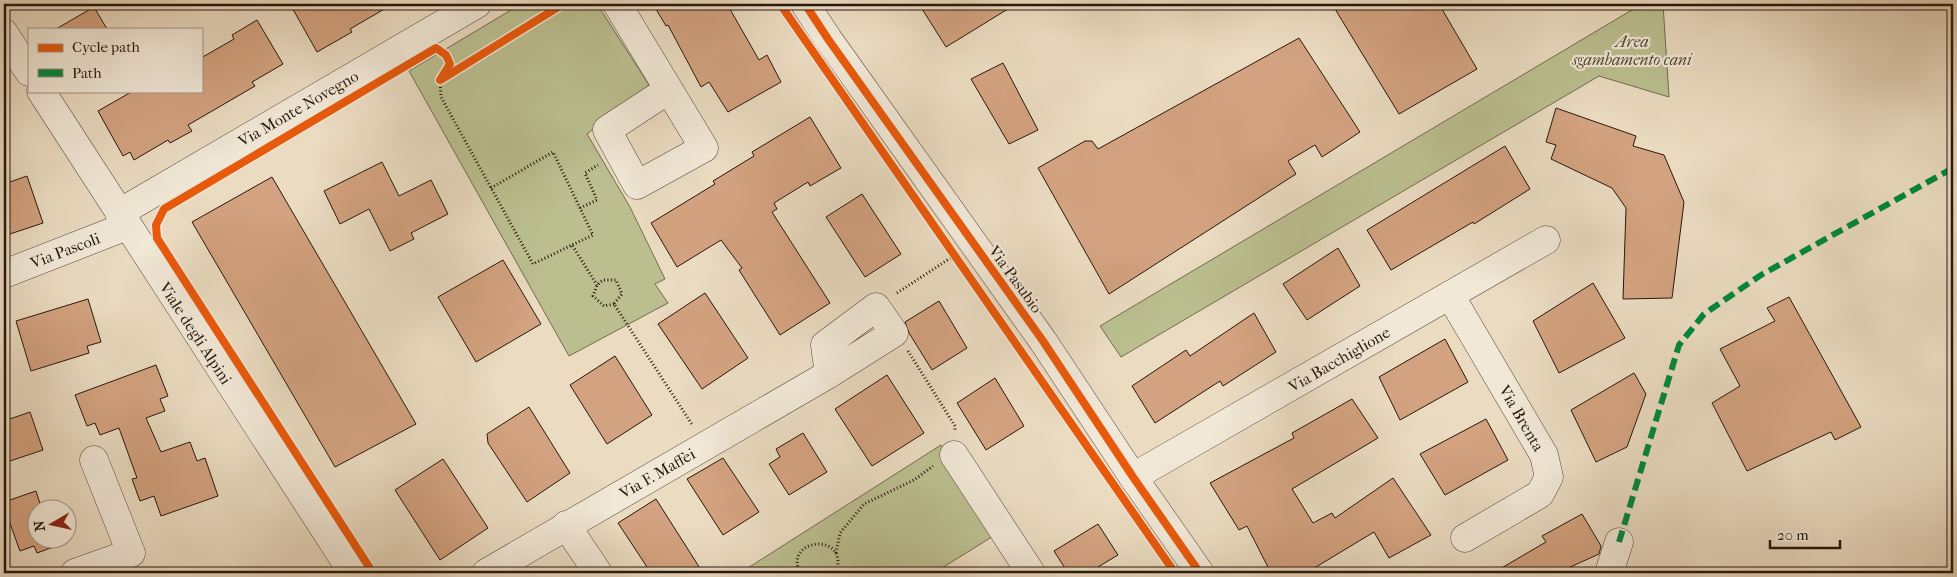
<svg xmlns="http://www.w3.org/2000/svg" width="1957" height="577" font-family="'IM FELL French Canon',serif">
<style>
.green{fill:#bbbf90;stroke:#726b4e}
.building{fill:#d3a280;stroke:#28170c}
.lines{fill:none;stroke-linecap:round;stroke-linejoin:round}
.minor-casing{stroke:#584839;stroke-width:29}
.path{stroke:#28170c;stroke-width:3;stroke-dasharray:1 2.5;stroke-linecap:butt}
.minor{stroke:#f1e8d7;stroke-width:28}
.quiet{stroke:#00873e;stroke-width:6;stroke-dasharray:12 6;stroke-linecap:butt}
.cycleway-casing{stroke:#f1e8d7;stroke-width:11}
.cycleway{stroke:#e8590c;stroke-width:8}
.labels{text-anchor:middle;stroke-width:4.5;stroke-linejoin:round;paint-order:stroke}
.park-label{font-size:16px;font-style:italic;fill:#544934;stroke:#f1e8d7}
.street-label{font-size:16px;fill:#28170c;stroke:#f1e8d7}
</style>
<rect width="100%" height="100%" fill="#eadbc1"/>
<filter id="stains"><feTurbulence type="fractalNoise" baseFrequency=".004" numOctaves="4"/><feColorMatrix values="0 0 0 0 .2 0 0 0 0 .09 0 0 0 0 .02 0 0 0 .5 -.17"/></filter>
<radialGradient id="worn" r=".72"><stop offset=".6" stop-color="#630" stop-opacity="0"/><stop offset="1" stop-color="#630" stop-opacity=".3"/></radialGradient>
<g class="green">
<path d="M 521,4 L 597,4 L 649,85 L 587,134 L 630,207 L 665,279 L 655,284 L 668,303 L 569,356 L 409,71 Z"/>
<path d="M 1642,4 L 1663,4 L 1669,97 L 1599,76 L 1121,357 L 1100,326 Z"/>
<path d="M 941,445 L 1003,530 L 934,573 L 740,573 Z"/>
</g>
<g class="building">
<path d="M 290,4 L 393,4 L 350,29 L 352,32 L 317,52 Z"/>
<path d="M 653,4 L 727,4 L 759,60 L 767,55 L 781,82 L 728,112 L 709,82 L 701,87 L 668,25 L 666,26 Z"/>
<path d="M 919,4 L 1016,4 L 946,47 Z"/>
<path d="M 1332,4 L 1439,4 L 1477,69 L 1399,114 Z"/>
<path d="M 94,7 L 107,29 L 56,29 Z"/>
<path d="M 257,20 L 283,64 L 252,82 L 255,86 L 188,125 L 192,131 L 170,143 L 168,140 L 134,160 L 130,152 L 123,156 L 98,111 L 133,91 L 201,91 L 201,58 L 234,39 L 232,35 Z"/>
<path d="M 1299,38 L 1360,132 L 1322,157 L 1315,145 L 1288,161 L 1296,174 L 1109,294 L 1038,168 L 1085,141 L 1092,141 L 1098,149 Z"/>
<path d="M 1003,63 L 1038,130 L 1009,144 L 971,79 Z"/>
<path d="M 1556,108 L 1636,136 L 1633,146 L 1664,155 L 1684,202 L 1672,298 L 1623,299 L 1626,208 L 1612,188 L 1551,159 L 1556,145 L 1546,142 Z"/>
<path d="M 810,117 L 841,168 L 810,186 L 808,182 L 774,203 L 777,209 L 772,212 L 830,303 L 780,335 L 739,270 L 742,268 L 721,240 L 677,267 L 651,223 L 715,184 L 713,181 L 754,156 L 752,152 Z"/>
<path d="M 1505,146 L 1530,189 L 1474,224 L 1473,222 L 1391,270 L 1367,230 Z"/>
<path d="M 382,162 L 399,196 L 431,180 L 448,214 L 411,233 L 414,239 L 390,251 L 369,209 L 340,224 L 324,191 Z"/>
<path d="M 27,176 L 43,223 L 4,236 L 4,184 Z"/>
<path d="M 272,177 L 416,424 L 335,467 L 192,222 Z"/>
<path d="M 862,194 L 901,254 L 865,277 L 826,217 Z"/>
<path d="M 1338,248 L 1360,286 L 1307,320 L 1283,284 Z"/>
<path d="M 503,260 L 541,324 L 476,362 L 438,297 Z"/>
<path d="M 1593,283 L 1625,338 L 1559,373 L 1533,321 Z"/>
<path d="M 705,293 L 748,358 L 702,389 L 658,324 Z"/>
<path d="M 1789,297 L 1861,427 L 1835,440 L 1831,432 L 1747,471 L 1712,403 L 1740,386 L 1720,349 L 1775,321 L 1767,308 Z"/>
<path d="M 88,299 L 101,342 L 87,346 L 89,353 L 31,371 L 16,321 Z"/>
<path d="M 939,301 L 967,348 L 932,370 L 909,333 L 905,322 Z"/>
<path d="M 1254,313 L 1276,352 L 1223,386 L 1220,381 L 1155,423 L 1132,386 L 1186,350 L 1190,356 Z"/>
<path d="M 1445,339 L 1468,382 L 1400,420 L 1379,377 Z"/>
<path d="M 615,356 L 652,415 L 607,444 L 570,385 Z"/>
<path d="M 156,365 L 168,396 L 160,399 L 165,411 L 146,418 L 161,452 L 190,442 L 197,461 L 205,458 L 218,496 L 161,516 L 154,496 L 140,501 L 132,479 L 137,478 L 119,428 L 100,435 L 95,423 L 87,426 L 75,395 Z"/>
<path d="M 1634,373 L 1646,394 L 1627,447 L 1596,462 L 1571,410 Z"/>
<path d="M 887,375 L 924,433 L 872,466 L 835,409 Z"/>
<path d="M 995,378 L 1024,426 L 986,450 L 957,403 Z"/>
<path d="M 1352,399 L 1378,438 L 1292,489 L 1313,523 L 1332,513 L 1335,518 L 1393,478 L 1431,535 L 1389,558 L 1374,532 L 1306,573 L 1271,573 L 1247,526 L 1239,530 L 1210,483 L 1294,438 L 1292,433 Z"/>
<path d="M 529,407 L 570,473 L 527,502 L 488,443 L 487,434 Z"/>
<path d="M 30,412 L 43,450 L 4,463 L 4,421 Z"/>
<path d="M 1486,419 L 1508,460 L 1445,495 L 1420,454 Z"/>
<path d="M 803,433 L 827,472 L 789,495 L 769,464 L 780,457 L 776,449 Z"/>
<path d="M 723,458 L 759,512 L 723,535 L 687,479 Z"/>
<path d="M 443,459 L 488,528 L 440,560 L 395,490 Z"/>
<path d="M 36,491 L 42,510 L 38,510 L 38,540 L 53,540 L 56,546 L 37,553 L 34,546 L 20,551 L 4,507 L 4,502 Z"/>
<path d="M 656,499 L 703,573 L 651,573 L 618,523 Z"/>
<path d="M 1582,514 L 1601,546 L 1599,554 L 1557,573 L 1493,573 L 1546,542 L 1542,536 Z"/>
<path d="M 1098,524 L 1118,555 L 1088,573 L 1068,573 L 1054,551 Z"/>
</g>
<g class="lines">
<defs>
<g id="minor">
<path d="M 617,4 L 704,148 L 637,185 L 607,130 L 668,90"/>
<path d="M 805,4 L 828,39 L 1043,341 L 1133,477 L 1200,573"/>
<path d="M 4,33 L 29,72"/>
<path d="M 41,91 L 353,573"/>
<path d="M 119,213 L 477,4"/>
<path d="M 4,274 L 127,226"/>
<path d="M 1450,295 L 1544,455 L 1549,477 L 1540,494 L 1465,538"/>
<path d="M 954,455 L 1031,573"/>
<path d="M 1133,477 L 1546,240"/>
<path d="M 566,525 L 598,573"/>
<path d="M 75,573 L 131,553 L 94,460"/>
<path d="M 486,573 L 829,374 L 894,333 L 876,307 L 825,345 L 829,374"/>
<path d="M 1609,573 L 1619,542"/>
</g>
</defs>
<use href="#minor" class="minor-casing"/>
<g class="path">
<path d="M 440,80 L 441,97 L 533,264 L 572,245 L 597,285"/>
<path d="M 491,188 L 553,152 L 593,235 L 572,245"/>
<path d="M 580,208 L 597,200 L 585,173 L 598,165"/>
<path d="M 897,293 L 952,257"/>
<path d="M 614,304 L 604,306 L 593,296 L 597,285 L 603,280 L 616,280 L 622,294 L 614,304 L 693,426"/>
<path d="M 908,351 L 955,426 L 955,432"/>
<path d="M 836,553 L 840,533 L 864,504 L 914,480 L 933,466"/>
<path d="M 800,573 C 783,538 850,531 836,573"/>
</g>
<use href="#minor" class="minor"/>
<path class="quiet" d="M 1619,542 L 1679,345 L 1704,314 L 1761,275 L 1953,168"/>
<defs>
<g id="cycleway">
<path d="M 780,4 L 1175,573"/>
<path d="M 805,4 L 828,39 L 1043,341 L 1133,477 L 1200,573"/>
<path d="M 442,79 L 563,4"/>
<path d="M 373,573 L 157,238 L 156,225 L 164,209 L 436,48 L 446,55 L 450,64 L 440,80"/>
</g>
</defs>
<use href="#cycleway" class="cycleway-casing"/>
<use href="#cycleway" class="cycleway"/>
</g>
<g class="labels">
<g class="park-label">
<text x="1632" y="47">Area<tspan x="1632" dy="18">sgambamento cani</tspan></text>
</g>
<g class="street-label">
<text transform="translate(298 108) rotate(-30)" y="6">Via Monte Novegno</text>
<text transform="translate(65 250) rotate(-21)" y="6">Via Pascoli</text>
<text transform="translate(1016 279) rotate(54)" y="6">Via Pasubio</text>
<text transform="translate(196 333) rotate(57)" y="6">Viale degli Alpini</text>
<text transform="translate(1339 359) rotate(-30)" y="6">Via Bacchiglione</text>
<text transform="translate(1522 418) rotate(60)" y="6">Via Brenta</text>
<text transform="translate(657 473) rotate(-30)" y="6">Via F. Maffei</text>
</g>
</g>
<rect width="1957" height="577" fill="none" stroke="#eadbc1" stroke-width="20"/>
<rect x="5" y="5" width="1947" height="567" fill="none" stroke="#28170c" stroke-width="2.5"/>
<rect x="10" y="10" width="1937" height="557" fill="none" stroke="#28170c"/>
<rect x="28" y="28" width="175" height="65" fill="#f1e8d7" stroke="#a19486"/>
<rect x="38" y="44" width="25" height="8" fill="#e8590c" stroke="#a19486"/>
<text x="72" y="52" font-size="15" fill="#28170c">Cycle path</text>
<rect x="38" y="69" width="25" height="8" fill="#00873e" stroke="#a19486"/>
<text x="72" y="78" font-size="15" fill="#28170c">Path</text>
<g transform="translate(52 524) rotate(261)"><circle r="24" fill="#f1e8d7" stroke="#a19486"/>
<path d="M0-4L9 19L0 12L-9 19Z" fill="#8f2418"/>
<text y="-8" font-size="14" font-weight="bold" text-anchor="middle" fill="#28170c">N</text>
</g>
<path d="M1770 540v8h70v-8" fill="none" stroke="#28170c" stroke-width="2.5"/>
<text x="1777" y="540" font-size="15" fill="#28170c" stroke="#f1e8d7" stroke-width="4" paint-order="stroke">20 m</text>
<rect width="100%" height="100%" filter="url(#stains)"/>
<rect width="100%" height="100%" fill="url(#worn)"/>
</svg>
